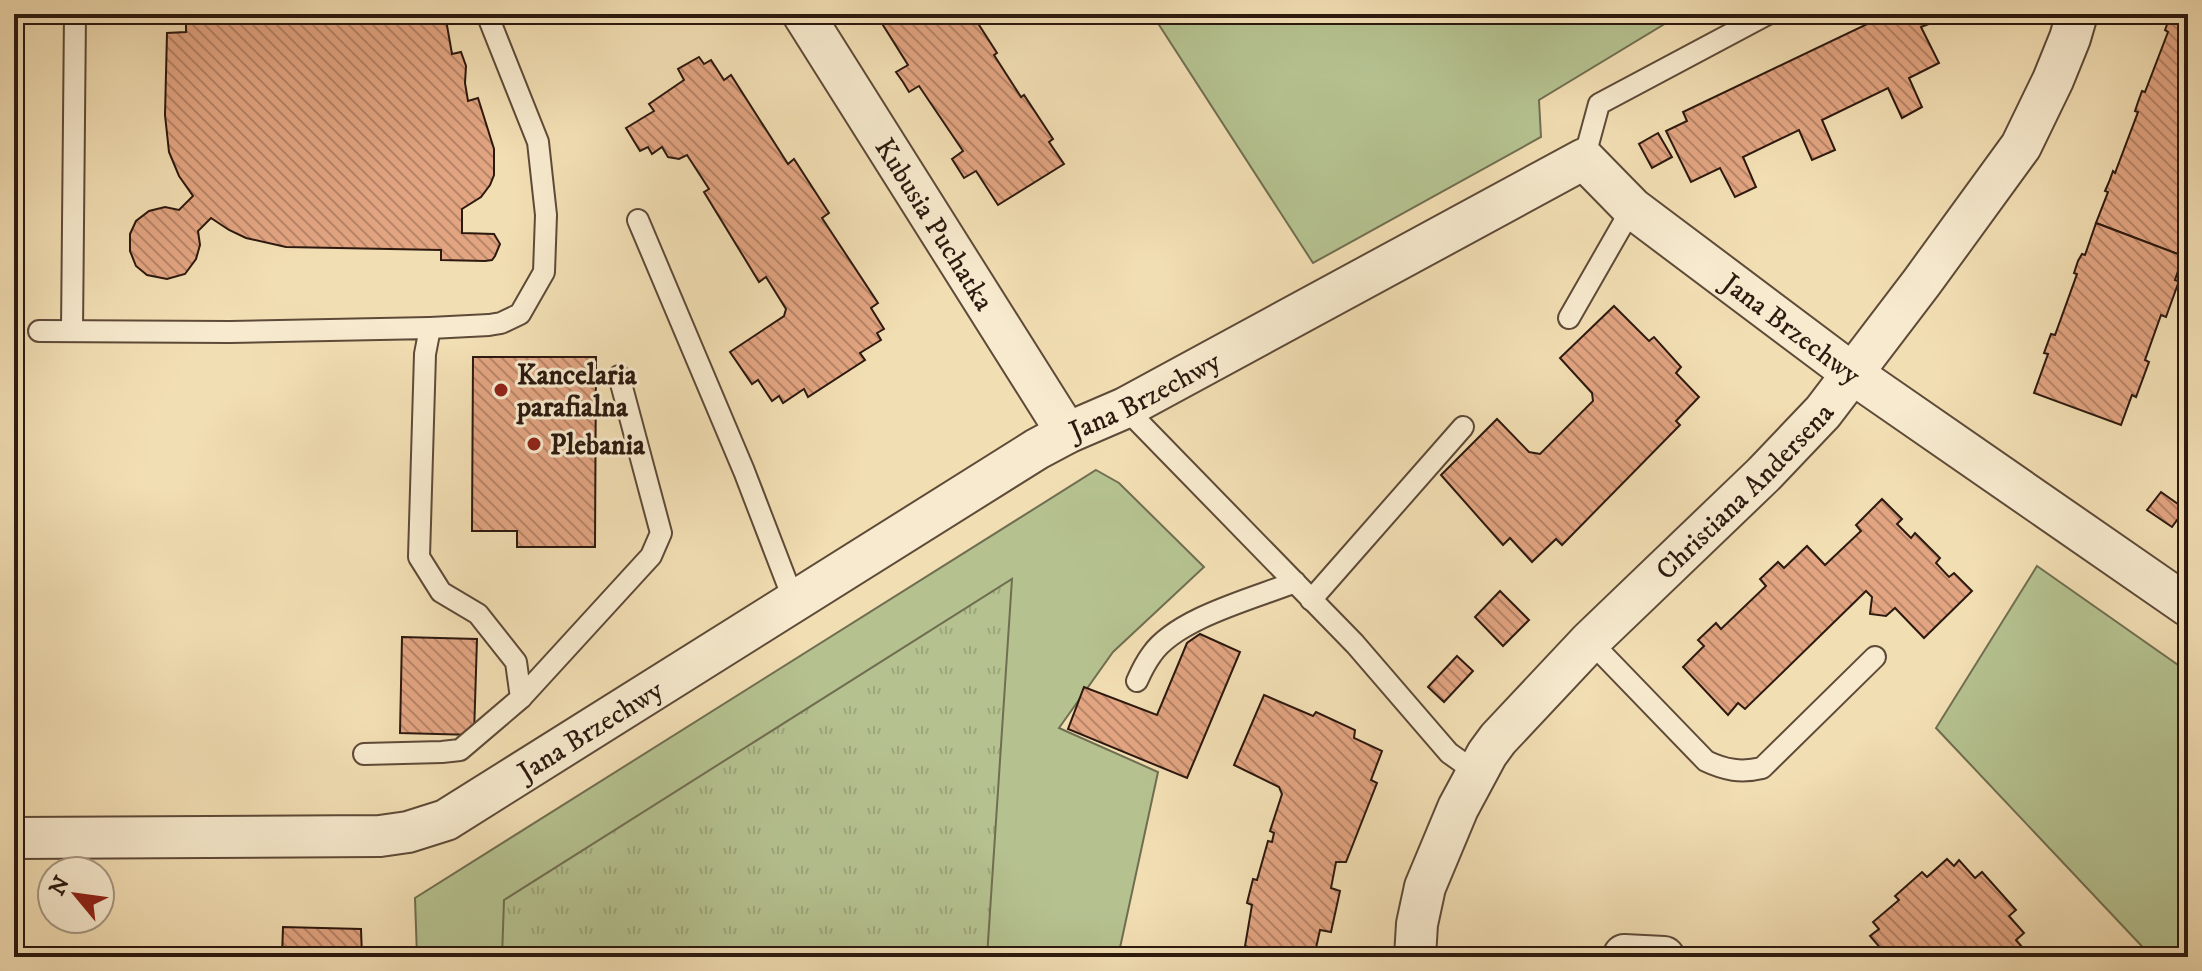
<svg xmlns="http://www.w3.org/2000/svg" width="2202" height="971" font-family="'IM FELL DW Pica',serif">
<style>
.grass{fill:#b5c290;stroke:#706e50;stroke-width:2}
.park{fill:url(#park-tufts);stroke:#706e50;stroke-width:2}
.building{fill:url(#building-back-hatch);stroke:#2c190f;stroke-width:2}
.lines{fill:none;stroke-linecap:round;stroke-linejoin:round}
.service-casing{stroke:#5e4a38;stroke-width:24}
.minor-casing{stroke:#5e4a38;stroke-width:44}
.service{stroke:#f7eace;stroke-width:20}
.minor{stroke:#f7eace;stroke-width:40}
.poi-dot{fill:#8f2418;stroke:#f7eace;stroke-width:3}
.labels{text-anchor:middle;stroke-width:6;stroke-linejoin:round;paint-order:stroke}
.street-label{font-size:28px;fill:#2c190f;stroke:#f7eace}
.poi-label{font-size:28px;font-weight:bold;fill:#2c190f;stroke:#f7eace;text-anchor:start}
</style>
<defs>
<pattern id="park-tufts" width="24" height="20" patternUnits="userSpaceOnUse" patternTransform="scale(2)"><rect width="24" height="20" fill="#b5c290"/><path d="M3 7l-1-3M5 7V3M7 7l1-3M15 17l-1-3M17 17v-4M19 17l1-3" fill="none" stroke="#9ca67b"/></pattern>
<pattern id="building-back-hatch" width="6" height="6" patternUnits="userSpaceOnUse" patternTransform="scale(2)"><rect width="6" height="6" fill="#e2a481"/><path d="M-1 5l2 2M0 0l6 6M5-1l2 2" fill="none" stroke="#b78568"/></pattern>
</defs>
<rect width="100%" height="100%" fill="#f2deb3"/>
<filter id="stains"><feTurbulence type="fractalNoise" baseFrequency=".0025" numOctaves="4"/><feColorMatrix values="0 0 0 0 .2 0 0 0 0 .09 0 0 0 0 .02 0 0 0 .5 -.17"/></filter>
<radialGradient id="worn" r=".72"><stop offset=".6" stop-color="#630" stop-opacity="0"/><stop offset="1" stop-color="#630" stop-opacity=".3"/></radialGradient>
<g class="grass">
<path d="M 1152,14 L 1681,14 L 1539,100 L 1541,137 L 1313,263 Z"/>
<path d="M 1096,470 L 1119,483 L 1204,567 L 1113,652 L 1059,728 L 1158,772 L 1118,957 L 417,957 L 415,898 Z"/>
<path d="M 2037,566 L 2188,672 L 2188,957 L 2152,957 L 1936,728 Z"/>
</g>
<path class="park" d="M 1012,579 L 987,957 L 502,957 L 504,900 Z"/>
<g class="building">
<path d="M 186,14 L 445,14 L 452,54 L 461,52 L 466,66 L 465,83 L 468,101 L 478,98 L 494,149 L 494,175 L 490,185 L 481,197 L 462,209 L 462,233 L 494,234 L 500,244 L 495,256 L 492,260 L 485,261 L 441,260 L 441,250 L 286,247 L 246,238 L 229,230 L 211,218 L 198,231 L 200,245 L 196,259 L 185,274 L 167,279 L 147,275 L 136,266 L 130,251 L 130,234 L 136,221 L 149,211 L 165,207 L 179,210 L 193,196 L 179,176 L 169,152 L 165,115 L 167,33 L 186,32 Z"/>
<path d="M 876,14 L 972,14 L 997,53 L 994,55 L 1021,97 L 1024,95 L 1053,139 L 1049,142 L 1064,164 L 998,205 L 976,171 L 964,178 L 952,159 L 963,151 L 919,86 L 909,92 L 903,82 L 896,72 L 908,65 Z"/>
<path d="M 1879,14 L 1925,14 L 1929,24 L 1921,27 L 1939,63 L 1909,78 L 1922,107 L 1902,118 L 1888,88 L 1822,120 L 1835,150 L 1812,160 L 1799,130 L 1743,157 L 1756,187 L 1735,197 L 1720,168 L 1691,182 L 1666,131 L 1687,121 L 1683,112 L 1880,18 Z"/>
<path d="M 2171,14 L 2188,14 L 2188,242 L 2183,256 L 2096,223 L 2108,192 L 2105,191 L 2109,182 L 2113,171 L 2115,173 L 2138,112 L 2135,111 L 2138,102 L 2142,91 L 2145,92 L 2168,32 L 2165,30 Z"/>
<path d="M 699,57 L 704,64 L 711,60 L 724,80 L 731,75 L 788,164 L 794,159 L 829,213 L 822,218 L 878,303 L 871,308 L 884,329 L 877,333 L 881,340 L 860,353 L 865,360 L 808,397 L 804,389 L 783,403 L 779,396 L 772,401 L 758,380 L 752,384 L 730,352 L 784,316 L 786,309 L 766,277 L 759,282 L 704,192 L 709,189 L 687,155 L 679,159 L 668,157 L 662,147 L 652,154 L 648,147 L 640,151 L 626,128 L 654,111 L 649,104 L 684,80 L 678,69 Z"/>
<path d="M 1658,133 L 1672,157 L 1652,168 L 1639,144 Z"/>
<path d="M 2096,223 L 2183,256 L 2175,280 L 2179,281 L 2166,317 L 2161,315 L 2145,360 L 2149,362 L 2136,397 L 2132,395 L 2121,425 L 2034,393 L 2048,354 L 2044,353 L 2051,334 L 2055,335 L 2077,274 L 2074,273 L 2078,261 L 2082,254 L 2085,255 Z"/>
<path d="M 1614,306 L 1649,341 L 1654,337 L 1681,367 L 1676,373 L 1699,397 L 1676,421 L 1680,425 L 1562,545 L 1556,539 L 1532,562 L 1510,538 L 1503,545 L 1441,475 L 1497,419 L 1529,452 L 1540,454 L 1593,401 L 1592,393 L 1560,358 Z"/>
<path d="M 473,357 L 596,357 L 595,547 L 517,547 L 517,531 L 472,531 Z"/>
<path d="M 2161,492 L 2185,509 L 2172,527 L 2147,510 Z"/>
<path d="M 1882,499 L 1902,519 L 1897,524 L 1911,538 L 1915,533 L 1940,558 L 1936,563 L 1949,577 L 1954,573 L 1972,591 L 1924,638 L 1895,608 L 1886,616 L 1870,614 L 1872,597 L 1866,591 L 1745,709 L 1738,703 L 1728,715 L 1683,667 L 1704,646 L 1698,640 L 1716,623 L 1721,629 L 1766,586 L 1760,579 L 1778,562 L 1784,568 L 1807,546 L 1825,565 L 1861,531 L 1856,525 Z"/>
<path d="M 1500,591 L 1529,620 L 1503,646 L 1475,617 Z"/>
<path d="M 1200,634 L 1240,652 L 1187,778 L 1068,729 L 1084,687 L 1157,715 L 1187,643 Z"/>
<path d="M 402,637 L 477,639 L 474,735 L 400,733 Z"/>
<path d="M 1457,656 L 1473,671 L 1444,702 L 1428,687 Z"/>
<path d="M 1264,695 L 1313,716 L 1316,712 L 1355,730 L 1354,738 L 1382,751 L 1371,780 L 1377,783 L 1346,862 L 1336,862 L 1331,888 L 1340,891 L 1331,932 L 1320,930 L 1314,957 L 1247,957 L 1248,947 L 1245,946 L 1252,905 L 1247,903 L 1253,879 L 1257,880 L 1268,841 L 1272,842 L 1274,833 L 1270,831 L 1282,794 L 1279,787 L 1234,765 Z"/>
<path d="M 1947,859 L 1954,866 L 1959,860 L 1975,878 L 1982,872 L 2016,910 L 2009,916 L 2024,933 L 2016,940 L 2022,947 L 2010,957 L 1888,957 L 1870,936 L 1879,929 L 1873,922 L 1899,900 L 1895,896 L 1922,872 L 1927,877 Z"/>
<path d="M 283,927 L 361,929 L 362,957 L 282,957 Z"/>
</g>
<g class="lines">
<defs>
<g id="service">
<path d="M 1584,159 L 1599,104 L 1768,14"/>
<path d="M 638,220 L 744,471 L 794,601"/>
<path d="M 1569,318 L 1632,208"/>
<path d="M 430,328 L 489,325 L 501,323 L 520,314 L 544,272 L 546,215 L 538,142 L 487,14"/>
<path d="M 39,331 L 230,332 L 430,328 L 425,354 L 419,557 L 441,592 L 478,614 L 516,662 L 521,698 L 460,750 L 442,752 L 364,754"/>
<path d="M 72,331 L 75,14"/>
<path d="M 1125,408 L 1355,644 L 1449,753 L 1477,773"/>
<path d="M 1311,600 L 1463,427"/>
<path d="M 1590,641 L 1706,761 C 1725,770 1741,773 1762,768 L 1875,657"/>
<path d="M 1137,681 C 1141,672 1146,662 1152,654 C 1177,618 1255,598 1295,582"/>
<path d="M 521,698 L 651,556 L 661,533 L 619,376"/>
</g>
<g id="minor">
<path id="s1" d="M 803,14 L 1067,433"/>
<path id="s2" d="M 14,838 L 380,836 L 408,832 L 446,820 L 1037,449 L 1067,433 L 1125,408 L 1584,159 L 1632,208 L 1853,374 L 2188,606"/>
<path d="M 1624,955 L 1664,957"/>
<path id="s3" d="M 1415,957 L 1417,924 L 1425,887 L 1458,808 L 1487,754 L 1498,739 L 1590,641 L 1764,474 L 1823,412 L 1922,282 L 2021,146 L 2053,80 L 2070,38 L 2077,14"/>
</g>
</defs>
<use href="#service" class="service-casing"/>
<use href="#minor" class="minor-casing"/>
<use href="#service" class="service"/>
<use href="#minor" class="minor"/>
</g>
<g class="poi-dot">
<circle cx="501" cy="390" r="8"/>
<circle cx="534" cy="444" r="8"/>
</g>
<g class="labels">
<g class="street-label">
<text dy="10" stroke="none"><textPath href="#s1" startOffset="248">Kubusia Puchatka</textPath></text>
<text dy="10" stroke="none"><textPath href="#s2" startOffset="2020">Jana Brzechwy</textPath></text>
<text dy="10" stroke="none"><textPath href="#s2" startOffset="1252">Jana Brzechwy</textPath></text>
<text dy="10" stroke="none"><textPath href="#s3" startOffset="586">Christiana Andersena</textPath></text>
<text dy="10" stroke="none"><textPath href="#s2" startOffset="604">Jana Brzechwy</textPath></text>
</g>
<g class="poi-label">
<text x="517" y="384">Kancelaria<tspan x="517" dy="32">parafialna</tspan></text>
<text x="550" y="454">Plebania</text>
</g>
</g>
<rect width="2202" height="971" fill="none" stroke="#f2deb3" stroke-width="48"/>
<rect x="16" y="16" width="2170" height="939" fill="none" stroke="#2c190f" stroke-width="4"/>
<rect x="24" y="24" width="2154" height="923" fill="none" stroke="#2c190f" stroke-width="2"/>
<g transform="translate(76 895) rotate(299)"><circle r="38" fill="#f7eace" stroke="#a69682" stroke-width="2"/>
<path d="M0-6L14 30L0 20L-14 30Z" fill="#8f2418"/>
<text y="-12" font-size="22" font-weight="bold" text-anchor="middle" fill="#2c190f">N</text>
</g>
<rect width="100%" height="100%" filter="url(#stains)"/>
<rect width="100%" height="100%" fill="url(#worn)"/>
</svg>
